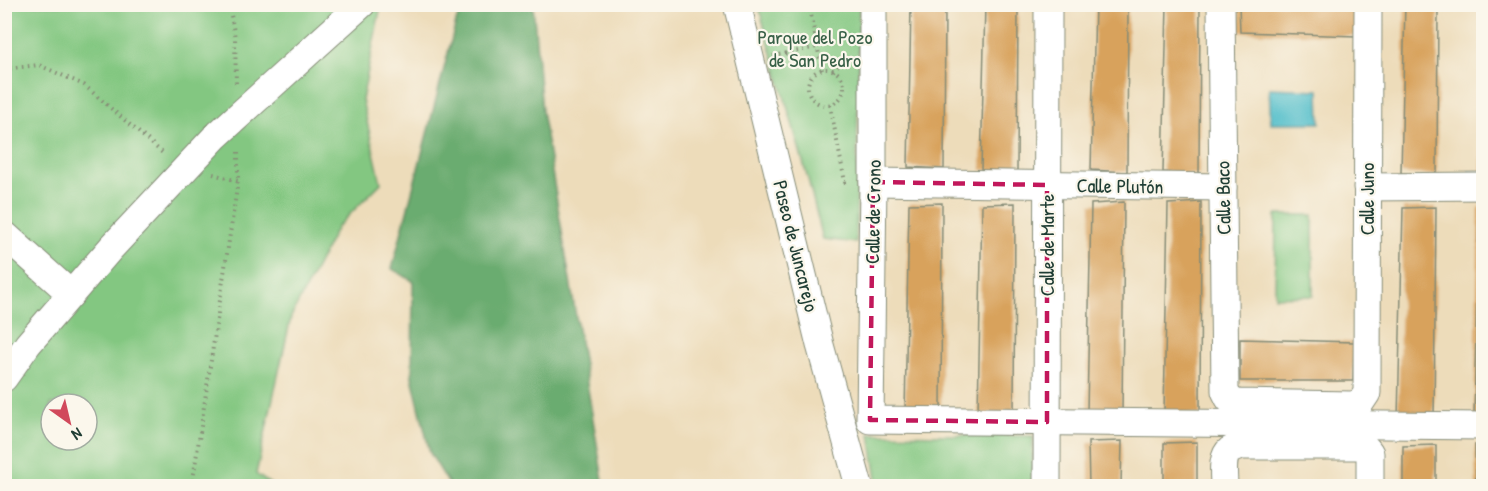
<svg xmlns="http://www.w3.org/2000/svg" width="1488" height="491" font-family="'Patrick Hand',sans-serif">
<style>
.green{fill:#83c781;stroke:#51825a;stroke-width:1.5;fill-rule:evenodd}
.forest{fill:#6aac6f;stroke:#447452;stroke-width:1.5}
.water{fill:#51beca;stroke:#387e7f;stroke-width:1.5}
.building{fill:#d8a25c}
.lines{fill:none;stroke-linecap:round;stroke-linejoin:round}
.minor-casing{stroke:#868c77;stroke-width:29}
.path{stroke:#868c77;stroke-width:4;stroke-dasharray:1.5 4.5;stroke-linecap:butt}
.minor{stroke:#fff;stroke-width:27}
.marked{fill:none;stroke:#c2185b;stroke-width:4.5;stroke-dasharray:12 8;stroke-linejoin:round}
.labels{text-anchor:middle;stroke-width:4.5;stroke-linejoin:round;paint-order:stroke}
.park-label{font-size:20px;fill:#386047;stroke:#fbf7ec}
.street-label{font-size:20px;fill:#1f3d34;stroke:#fbf7ec}
</style>
<rect width="100%" height="100%" fill="#fbf7ec"/>
<filter id="ink" filterUnits="userSpaceOnUse"><feTurbulence type="fractalNoise" baseFrequency=".0167" numOctaves="2"/><feDisplacementMap in="SourceGraphic" scale="12" xChannelSelector="R" yChannelSelector="G"/><feConvolveMatrix kernelMatrix="1 2 1 2 8 2 1 2 1" color-interpolation-filters="sRGB"/></filter>
<filter id="wash" filterUnits="userSpaceOnUse"><feTurbulence type="fractalNoise" baseFrequency=".008" numOctaves="4" result="noise"/><feDisplacementMap in="SourceGraphic" scale="24" xChannelSelector="R" yChannelSelector="G"/><feGaussianBlur stdDeviation="1.35" result="paint"/><feColorMatrix in="noise" values="0 0 0 0 0 0 0 0 0 0 0 0 0 0 0 0 0 1.4 0 .05"/><feComposite in="paint" operator="in"/></filter>
<g filter="url(#wash)">
<rect width="100%" height="100%" fill="#eddcba"/>
<g class="green">
<path d="M 4,5 L 381,5 L 362,100 L 381,183 L 337,227 L 291,317 L 256,474 L 273,486 L 5,486 ZM 51,404 L 87,404 L 87,440 L 51,440 Z"/>
<path d="M 758,5 L 859,5 L 856,243 L 823,239 L 808,179 Z"/>
<path d="M 1276,215 L 1313,215 L 1313,296 L 1275,297 Z"/>
<path d="M 870,434 L 1033,436 L 1032,486 L 878,486 Z"/>
</g>
<path class="forest" d="M 463,5 L 533,5 L 542,111 L 604,486 L 450,486 L 430,453 L 412,377 L 413,281 L 392,269 L 456,22 Z"/>
<path class="water" d="M 1269,88 L 1319,90 L 1320,123 L 1271,123 Z"/>
<g id="blocks">
<g class="building">
<path d="M 911,4 L 945,4 L 944,169 L 908,167 Z"/>
<path d="M 985,4 L 1018,4 L 1017,172 L 981,170 Z"/>
<path d="M 1095,4 L 1128,4 L 1127,172 L 1091,170 Z"/>
<path d="M 1167,4 L 1200,4 L 1199,175 L 1163,172 Z"/>
<path d="M 1239,4 L 1356,4 L 1356,36 L 1240,32 Z"/>
<path d="M 1405,4 L 1438,4 L 1437,175 L 1401,173 Z"/>
<path d="M 1482,132 L 1484,132 L 1484,174 L 1481,174 Z"/>
<path d="M 1124,202 L 1122,415 L 1087,413 L 1091,204 Z"/>
<path d="M 1201,202 L 1200,415 L 1164,413 L 1168,204 Z"/>
<path d="M 942,203 L 941,416 L 905,413 L 909,204 Z"/>
<path d="M 1015,203 L 1014,416 L 978,413 L 982,204 Z"/>
<path d="M 1436,207 L 1434,420 L 1398,418 L 1403,208 Z"/>
<path d="M 1479,207 L 1484,207 L 1484,417 L 1474,416 Z"/>
<path d="M 1240,339 L 1354,342 L 1353,381 L 1240,381 Z"/>
<path d="M 1122,441 L 1121,486 L 1089,486 L 1088,442 Z"/>
<path d="M 1197,442 L 1197,486 L 1164,486 L 1164,443 Z"/>
<path d="M 1436,445 L 1436,486 L 1403,486 L 1403,446 Z"/>
<path d="M 1475,445 L 1484,445 L 1484,486 L 1476,486 Z"/>
</g>
</g>
</g>
<g filter="url(#ink)">
<use href="#blocks" fill-opacity="0" stroke="#868c77" stroke-width="1.5"/>
<g class="lines">
<defs>
<g id="minor">
<path d="M 737,4 L 820,345 L 859,486"/>
<path d="M 873,4 L 873,182 L 870,420 L 1484,426"/>
<path d="M 1221,4 L 1225,391 L 1229,399 L 1237,403 L 1353,405 L 1361,402 L 1367,393 L 1368,4"/>
<path d="M 873,182 L 1223,187"/>
<path d="M 1367,187 L 1484,186"/>
<path d="M 4,234 L 71,294"/>
<path d="M 4,378 L 28,344 L 111,248 L 215,137 L 362,4"/>
<path d="M 1047,486 L 1048,4"/>
<path d="M 1224,486 C 1224,476 1221,457 1230,450 C 1232,449 1239,447 1240,446 L 1359,446 L 1367,449 L 1370,453 L 1370,486"/>
</g>
</defs>
<use href="#minor" class="minor-casing"/>
<g class="path">
<path d="M 229,4 L 235,38 L 236,84"/>
<path d="M 809,4 L 822,70"/>
<path d="M 773,56 L 817,47"/>
<path d="M 4,69 L 39,65 L 84,85 L 165,155"/>
<circle cx="826" cy="87" r="18"/>
<path d="M 833,71 L 848,53"/>
<path d="M 830,105 L 845,182 L 850,182"/>
<path d="M 213,174 L 238,181"/>
<path d="M 192,486 L 238,181 L 238,149"/>
</g>
<use href="#minor" class="minor"/>
</g>
</g>
<path class="marked" d="M 873,182 L 1047,185 L 1047,422 L 870,420 Z"/>
<g class="labels">
<g class="park-label">
<text x="815" y="44">Parque del Pozo<tspan x="815" dy="23">de San Pedro</tspan></text>
</g>
<g class="street-label">
<text transform="translate(1120 186) rotate(1)" y="7">Calle Plutón</text>
<text transform="translate(1223 198) rotate(-91)" y="7">Calle Baco</text>
<text transform="translate(1367 199) rotate(-90)" y="7">Calle Juno</text>
<text transform="translate(873 212) rotate(-89)" y="7">Calle de Crono</text>
<text transform="translate(1047 245) rotate(-90)" y="7">Calle de Marte</text>
<text transform="translate(796 246) rotate(76)" y="7">Paseo de Juncarejo</text>
</g>
</g>
<rect width="1488" height="491" fill="none" stroke="#fbf7ec" stroke-width="24"/>
<g transform="translate(69 422) rotate(146)"><circle r="28" fill="#fbf7ec" stroke="#a3ada2" stroke-width="1.5"/>
<path d="M0-4.5L10 22L0 15L-10 22Z" fill="#d1495b"/>
<text y="-9" font-size="16" font-weight="bold" text-anchor="middle" fill="#1f3d34">N</text>
</g>
</svg>
